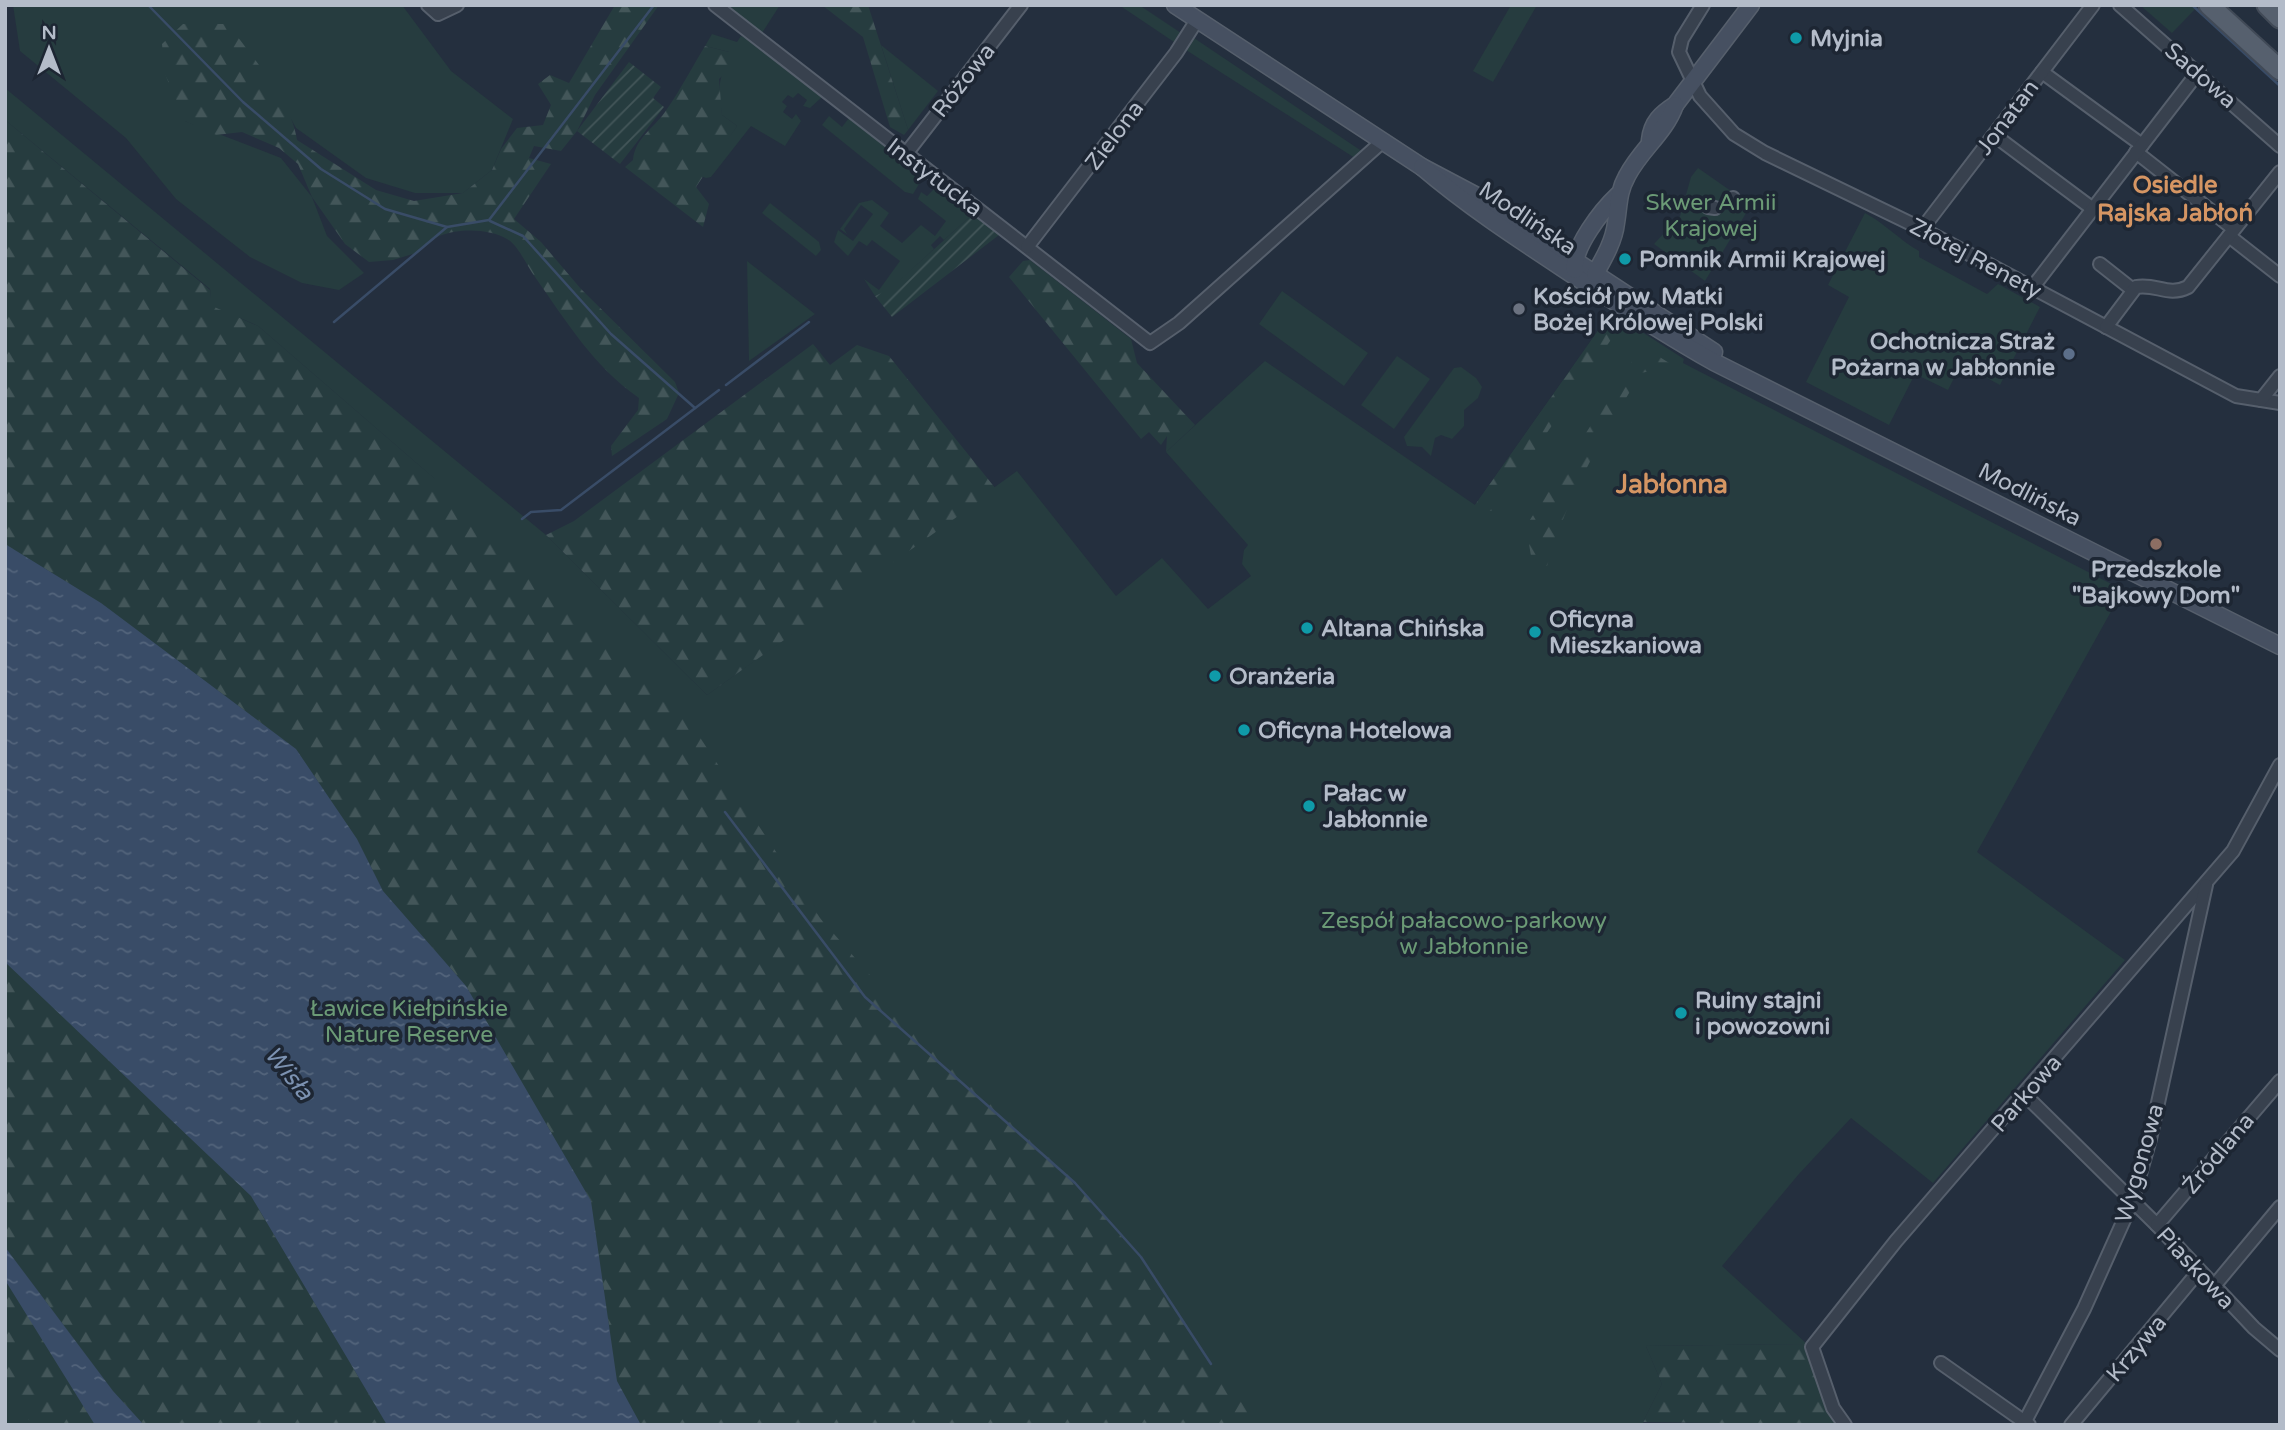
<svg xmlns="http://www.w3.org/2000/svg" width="2285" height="1430" font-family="'Varela Round',sans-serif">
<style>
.green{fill:#263c3f;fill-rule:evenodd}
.forest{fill:url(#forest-firs)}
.garden{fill:url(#garden-furrows)}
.water{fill:url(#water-ripples)}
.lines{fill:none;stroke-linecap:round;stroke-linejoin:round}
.stream{stroke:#394c67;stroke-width:2.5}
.street-casing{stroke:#565f6c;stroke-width:16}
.secondary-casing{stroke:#565f6c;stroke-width:19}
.primary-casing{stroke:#414a57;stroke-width:23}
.street{stroke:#38414e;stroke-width:12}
.secondary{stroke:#465061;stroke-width:16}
.primary{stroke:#56606e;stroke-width:19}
.culture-dot{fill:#0f9aa8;stroke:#1d2633;stroke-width:2.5}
.worship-dot{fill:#6b7280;stroke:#1d2633;stroke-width:2.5}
.service-dot{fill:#5c6f8a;stroke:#1d2633;stroke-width:2.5}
.education-dot{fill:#8d6e63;stroke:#1d2633;stroke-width:2.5}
.labels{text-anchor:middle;stroke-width:7;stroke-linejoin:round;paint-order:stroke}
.poi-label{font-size:23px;font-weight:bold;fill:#b4bcc9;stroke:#1d2633;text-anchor:start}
.street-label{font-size:23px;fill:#b4bcc9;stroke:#1d2633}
.park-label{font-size:23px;fill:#6b9a76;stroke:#1d2633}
.neighbourhood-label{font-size:24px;font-weight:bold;fill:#d59563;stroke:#1d2633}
.water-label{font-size:24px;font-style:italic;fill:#7c92b1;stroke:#1d2633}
.quarter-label{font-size:26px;font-weight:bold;fill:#d59563;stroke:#1d2633}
</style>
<defs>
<pattern id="forest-firs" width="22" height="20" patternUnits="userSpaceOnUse" patternTransform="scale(1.75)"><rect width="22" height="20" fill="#263c3f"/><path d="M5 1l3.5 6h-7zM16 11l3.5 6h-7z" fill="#435659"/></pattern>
<pattern id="garden-furrows" width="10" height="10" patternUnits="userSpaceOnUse" patternTransform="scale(1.75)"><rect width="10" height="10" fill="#263c3f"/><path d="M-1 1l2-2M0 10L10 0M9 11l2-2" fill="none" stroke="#435659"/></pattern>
<pattern id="water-ripples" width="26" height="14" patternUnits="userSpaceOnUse" patternTransform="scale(1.75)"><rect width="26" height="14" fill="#394c67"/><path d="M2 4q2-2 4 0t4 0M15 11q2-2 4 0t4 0" fill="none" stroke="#53647b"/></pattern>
</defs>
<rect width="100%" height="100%" fill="#242f3e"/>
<g class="green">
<path d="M 13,5 L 402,5 L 451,71 L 513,119 L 492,170 L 463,193 L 415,193 L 366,178 L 296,128 L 271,83 L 185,121 L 281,158 L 312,197 L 327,236 L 364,273 L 339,290 L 302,283 L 250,257 L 176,199 L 126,138 L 20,51 Z"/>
<path d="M 731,5 L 780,5 L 762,33 L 731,11 Z"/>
<path d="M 1119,5 L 1139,5 L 1184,35 L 1177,44 Z"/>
<path d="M 1511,5 L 1537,5 L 1493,82 L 1473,71 Z"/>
<path d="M 2140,5 L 2199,5 L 2172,33 Z"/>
<path d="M 712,34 L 737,42 L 741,36 L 749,40 L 822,97 L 810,108 L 803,106 L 807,100 L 798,93 L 793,98 L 788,95 L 782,102 L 787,106 L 783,112 L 792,119 L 796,114 L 801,121 L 785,146 L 751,126 L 711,177 L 706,178 L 701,176 L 737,126 L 722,115 C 717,81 720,82 729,52 L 705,46 Z"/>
<path d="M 1194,38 L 1363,152 L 1358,160 L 1186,50 Z"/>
<path d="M 881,45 L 938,91 L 908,130 Z"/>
<path d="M 5,88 L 546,535 L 707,695 L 1017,471 L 1116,596 L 1162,558 L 1208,609 L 1251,576 L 1242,564 L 1244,550 L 1248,545 L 1166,452 L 1265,361 L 1475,505 L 1611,312 L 1684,359 L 1683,363 L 2123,590 L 1977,852 L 2125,960 L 1933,1183 L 1851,1118 L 1798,1175 L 1722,1266 L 1807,1344 L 1646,1346 L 1662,1384 L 1643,1422 L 1645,1425 L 5,1425 L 5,124 L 211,301 L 210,289 L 5,120 ZM 240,318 L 258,326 L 436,480 Z"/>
<path d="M 829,116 L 842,127 L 849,118 L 921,174 L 922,179 L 913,194 L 905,192 L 822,125 Z"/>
<path d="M 1698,168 L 1751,205 L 1705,281 L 1654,244 L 1680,216 L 1691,177 Z"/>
<path d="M 937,186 L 973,214 L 944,240 L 940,236 L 931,245 L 934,249 L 890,290 L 875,296 L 864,279 L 879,290 L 900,261 L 872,240 L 867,246 L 859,241 L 848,256 L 834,242 L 838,230 L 853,241 L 873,214 L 861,205 L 844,229 L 847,234 L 840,229 L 859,203 L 872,200 L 889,213 L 880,226 L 902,243 L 921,225 L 935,236 L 946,221 L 918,199 L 921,192 L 927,196 Z"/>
<path d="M 770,203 L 819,242 L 821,250 L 816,256 L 762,213 Z"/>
<path d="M 1865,213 C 1887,225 1898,239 1919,251 L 1919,257 L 1987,294 L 1998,284 L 2040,307 L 2000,385 L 1961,364 L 1948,390 L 1915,374 L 1889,425 L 1806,382 L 1849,297 L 1828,285 Z"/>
<path d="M 747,261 L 815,314 L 749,361 Z"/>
<path d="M 1282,291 L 1368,353 L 1344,386 L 1259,324 Z"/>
<path d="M 1397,356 L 1430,379 L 1394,429 L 1361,405 Z"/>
<path d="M 1461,367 L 1476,378 L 1482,387 L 1478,398 L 1464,410 L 1464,426 L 1452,439 L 1441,435 L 1435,438 L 1431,456 L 1422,447 L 1407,446 L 1404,437 L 1454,368 Z"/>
</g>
<g class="forest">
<path d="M 615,5 L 659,5 L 595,95 L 577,131 L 561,151 L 534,146 L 529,158 L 551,164 L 514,219 L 541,242 L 581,289 L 675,382 L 679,393 L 667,419 L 612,456 L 611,446 L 638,410 L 639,398 C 593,366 567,322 535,277 C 527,266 518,245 507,239 C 483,225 433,228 419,252 L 393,260 L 369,262 L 345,244 L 312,197 L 298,164 L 279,148 L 242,132 L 216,135 L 185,121 L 165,74 L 162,44 L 183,24 L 228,24 C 251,56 292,101 297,140 L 376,190 L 414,201 L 463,193 L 492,170 L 501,149 L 517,128 L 543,125 L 551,105 L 538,84 L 550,75 L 569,83 Z"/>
<path d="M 822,5 L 868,5 L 908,130 L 904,135 L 890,127 L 863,37 Z"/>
<path d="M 705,46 L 729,52 L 730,68 L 719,79 L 722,115 L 737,126 L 696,187 L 709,204 L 703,227 L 625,167 L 633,160 C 635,137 656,127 667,109 C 681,89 692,67 705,46 Z"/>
<path d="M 5,120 L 210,290 L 212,306 L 258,326 L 436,480 L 567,600 L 689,721 L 820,918 L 912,1023 L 1010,1119 L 1034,1136 L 1113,1225 L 1258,1425 L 641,1425 L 617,1381 L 591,1201 L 466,986 L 383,891 L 357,839 L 296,749 L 101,603 L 5,544 Z"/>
<path d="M 1030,260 L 1131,339 L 1137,363 L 1195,425 L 1166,452 L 1167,436 L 1161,445 L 1149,432 L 1141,439 L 1009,277 L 1023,261 Z"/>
<path d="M 1606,320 L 1619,328 L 1495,508 L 1491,511 L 1475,505 Z"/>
<path d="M 813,344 L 830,365 L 857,345 L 889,356 L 996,489 L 707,695 L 546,535 L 574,521 Z"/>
<path d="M 1642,346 L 1674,366 L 1641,373 C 1604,435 1566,497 1547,566 L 1531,556 L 1526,526 Z"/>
<path d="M 5,962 L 251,1196 L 387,1425 L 144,1425 L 113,1391 L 5,1247 Z"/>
<path d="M 5,1280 L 12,1287 L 95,1425 L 34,1425 L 5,1398 Z"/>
<path d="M 1807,1344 L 1842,1425 L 1643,1422 L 1662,1384 L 1646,1346 Z"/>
</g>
<g class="garden">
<path d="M 629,62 L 661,87 L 653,98 L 664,107 L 620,164 L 577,131 Z"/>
<path d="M 973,214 L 999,235 L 892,317 L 875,296 L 890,289 Z"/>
</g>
<g class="water">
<path d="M 5,544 L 101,603 L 296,749 L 357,839 L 383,891 L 466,986 L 591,1201 L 617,1381 L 641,1425 L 387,1425 L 251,1196 L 6,963 Z"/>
<path d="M 5,1247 L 113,1391 L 144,1425 L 95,1425 L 5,1280 Z"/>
</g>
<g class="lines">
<g class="stream">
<path d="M 148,5 L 243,102 L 321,169 L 385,209 L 447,227"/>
<path d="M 2192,5 L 2280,86"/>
<path d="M 490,221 L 523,236 L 611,334 L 695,408"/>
<path d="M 334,322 L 447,227 L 489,220 L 654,5"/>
<path d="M 726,385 L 809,322"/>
<path d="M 522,519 L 531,512 L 561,510 L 719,390"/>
<path d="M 725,812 L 865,997 L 1075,1183 L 1141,1257 L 1211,1364"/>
</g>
<defs>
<g id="street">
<path d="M 428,5 L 438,14 L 457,5"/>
<path d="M 715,5 L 1150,343 L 1179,323 L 1383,141"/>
<path d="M 1703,5 L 1682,39 L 1679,52 L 1700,96 L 1734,134 L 1765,153 L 1922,229 L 2236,396 L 2280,403"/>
<path d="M 2120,5 L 2280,146"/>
<path d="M 2042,72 L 2142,145"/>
<path d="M 1994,135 L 2093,209"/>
<path d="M 2136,152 L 2234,229"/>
<path d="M 905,155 L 1021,5"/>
<path d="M 1732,200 L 1733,198"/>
<path d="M 1708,207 L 1715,208"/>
<path d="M 1922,229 L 2093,5"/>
<path d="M 2229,236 L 2280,276"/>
<path d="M 1027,247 L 1176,53 L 1197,20"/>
<path d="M 2100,264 L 2133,290"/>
<path d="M 2032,288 L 2199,71"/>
<path d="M 2106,327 L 2136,287 C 2156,283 2168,297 2188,287 L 2280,172"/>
<path d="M 2261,400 L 2280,376"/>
<path d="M 2025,1095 L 2157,1225 L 2254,1328 L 2280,1350"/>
<path d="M 2157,1225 L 2280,1081"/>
<path d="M 2214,1286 L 2280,1207"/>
<path d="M 1941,1363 L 2029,1425"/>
<path d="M 1845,1425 L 1833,1408 L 1812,1347 L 1896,1241 L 2233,851 L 2280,765"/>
<path d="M 2023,1425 L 2084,1309 L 2132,1202 L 2150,1139 L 2206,885"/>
<path d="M 2071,1425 L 2199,1271"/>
</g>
<g id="secondary">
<path d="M 1175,5 L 1422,167 L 1475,195 L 1714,352"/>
<path d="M 1650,140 C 1652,122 1661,114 1675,105 L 1751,5"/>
<path d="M 1422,167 C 1470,208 1523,242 1576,277 C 1621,306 1666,335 1714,362 L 2280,646"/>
<path d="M 1575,270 C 1572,248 1602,210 1618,195"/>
<path d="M 1595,274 C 1604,258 1614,241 1616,223 C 1619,205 1618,192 1627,176 C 1641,149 1665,133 1675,105"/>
</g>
<g id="primary">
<path d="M 2209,5 L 2280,70"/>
<path d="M 2267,5 L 2280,18"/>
</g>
</defs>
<use href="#street" class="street-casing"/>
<use href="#secondary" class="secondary-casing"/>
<use href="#primary" class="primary-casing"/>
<use href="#street" class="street"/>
<use href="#secondary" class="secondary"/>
<use href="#primary" class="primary"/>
</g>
<g class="culture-dot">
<circle cx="1796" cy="38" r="7"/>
<circle cx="1625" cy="259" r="7"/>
<circle cx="1307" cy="628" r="7"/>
<circle cx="1535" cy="632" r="7"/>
<circle cx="1215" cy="676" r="7"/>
<circle cx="1244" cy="730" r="7"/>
<circle cx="1309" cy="806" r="7"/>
<circle cx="1681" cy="1013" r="7"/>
</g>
<circle class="worship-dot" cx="1519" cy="309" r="7"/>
<circle class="service-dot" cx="2069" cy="354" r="7"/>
<circle class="education-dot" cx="2156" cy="544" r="7"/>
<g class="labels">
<g class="poi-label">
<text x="1810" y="46">Myjnia</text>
<text x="1639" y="267">Pomnik Armii Krajowej</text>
<text x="1533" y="304">Kościół pw. Matki<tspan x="1533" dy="26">Bożej Królowej Polski</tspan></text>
<text x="2055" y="349" text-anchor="end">Ochotnicza Straż<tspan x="2055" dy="26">Pożarna w Jabłonnie</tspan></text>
<text x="2156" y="577" text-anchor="middle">Przedszkole<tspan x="2156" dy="26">"Bajkowy Dom"</tspan></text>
<text x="1549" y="627">Oficyna<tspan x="1549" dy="26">Mieszkaniowa</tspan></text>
<text x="1321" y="636">Altana Chińska</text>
<text x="1229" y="684">Oranżeria</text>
<text x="1258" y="738">Oficyna Hotelowa</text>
<text x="1323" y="801">Pałac w<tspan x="1323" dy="26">Jabłonnie</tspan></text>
<text x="1695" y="1008">Ruiny stajni<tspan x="1695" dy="26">i powozowni</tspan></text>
</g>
<g class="street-label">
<text transform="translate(2201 75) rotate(41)" y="8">Sadowa</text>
<text transform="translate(963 80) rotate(-52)" y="8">Różowa</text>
<text transform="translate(2007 117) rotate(-53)" y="8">Jonatan</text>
<text transform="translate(1114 135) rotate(-53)" y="8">Zielona</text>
<text transform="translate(935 177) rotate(37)" y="8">Instytucka</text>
<text transform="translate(1528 218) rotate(34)" y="8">Modlińska</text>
<text transform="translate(1976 258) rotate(28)" y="8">Złotej Renety</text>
<text transform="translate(2030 494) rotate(27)" y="8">Modlińska</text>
<text transform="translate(2026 1093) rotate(-49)" y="8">Parkowa</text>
<text transform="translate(2218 1153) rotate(-50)" y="8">Źródlana</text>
<text transform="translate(2139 1163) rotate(-74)" y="8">Wygonowa</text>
<text transform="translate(2196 1268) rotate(47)" y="8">Piaskowa</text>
<text transform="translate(2136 1348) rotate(-50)" y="8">Krzywa</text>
</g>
<g class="park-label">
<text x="1711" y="210">Skwer Armii<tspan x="1711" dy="26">Krajowej</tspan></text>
<text x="1464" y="928">Zespół pałacowo-parkowy<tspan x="1464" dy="26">w Jabłonnie</tspan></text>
<text x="409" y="1016">Ławice Kiełpińskie<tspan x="409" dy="26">Nature Reserve</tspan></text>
</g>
<g class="neighbourhood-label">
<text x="2175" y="193">Osiedle<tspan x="2175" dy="28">Rajska Jabłoń</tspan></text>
</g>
<g class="water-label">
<text transform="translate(289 1073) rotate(51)" y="8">Wisła</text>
</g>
<g class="quarter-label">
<text x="1672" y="493">Jabłonna</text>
</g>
</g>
<rect width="2285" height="1430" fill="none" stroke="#b4bcc9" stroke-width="14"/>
<g transform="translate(49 49)" stroke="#1d2633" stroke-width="5" paint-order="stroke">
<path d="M0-5L12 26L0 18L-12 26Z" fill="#b4bcc9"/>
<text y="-10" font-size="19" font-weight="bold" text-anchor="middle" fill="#b4bcc9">N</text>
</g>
</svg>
